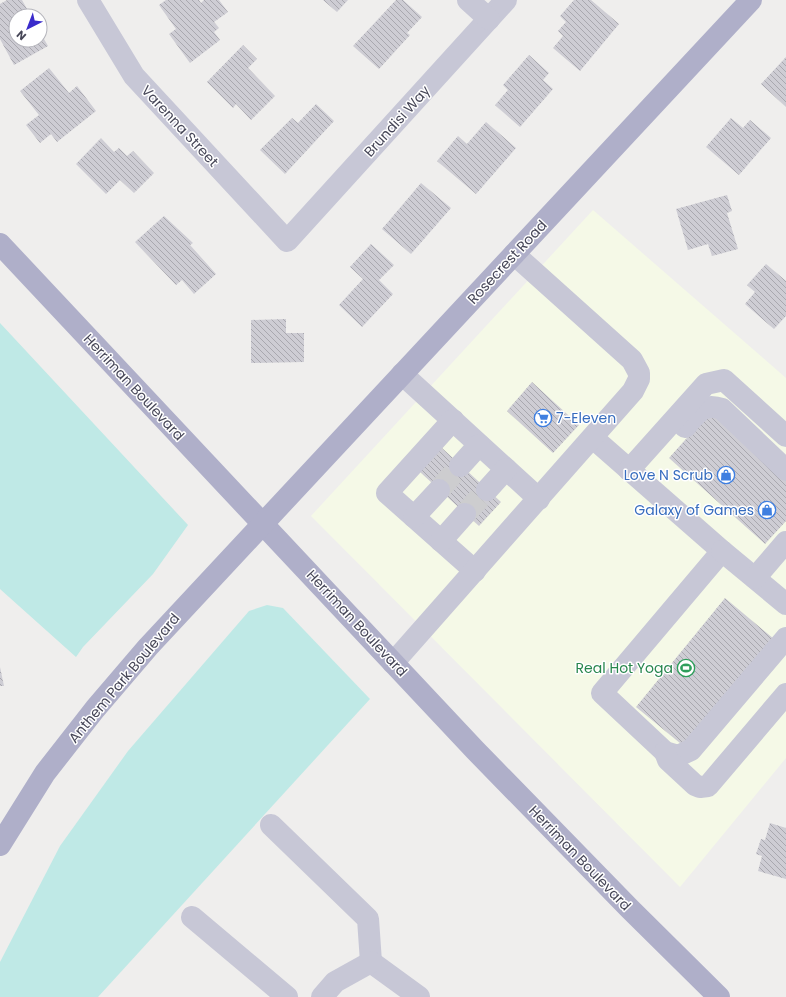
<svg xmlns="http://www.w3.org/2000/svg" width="786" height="997" font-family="Poppins,sans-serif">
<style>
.commercial{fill:#f5f9e7}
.green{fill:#bfe9e6}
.building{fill:url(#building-back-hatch)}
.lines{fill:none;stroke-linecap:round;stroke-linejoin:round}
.minor-tunnel{stroke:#cdcdcf;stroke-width:22;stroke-dasharray:22 11;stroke-linecap:butt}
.minor{stroke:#c7c7d6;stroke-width:22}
.major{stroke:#afafc9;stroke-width:22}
.labels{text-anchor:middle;stroke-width:3;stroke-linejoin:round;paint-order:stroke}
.street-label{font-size:14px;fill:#474758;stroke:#fff}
.shop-label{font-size:14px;fill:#366cbe;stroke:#fff;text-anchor:end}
.leisure-label{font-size:14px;fill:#27864d;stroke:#fff;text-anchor:end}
</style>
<defs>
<pattern id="building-back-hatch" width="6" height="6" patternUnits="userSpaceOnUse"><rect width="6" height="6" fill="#cecdd4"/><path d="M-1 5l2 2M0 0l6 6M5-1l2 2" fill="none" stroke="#a9a8af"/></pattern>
</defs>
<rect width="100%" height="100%" fill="#efeeed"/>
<path class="commercial" d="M 593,210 L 786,378 L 786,758 L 680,887 L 311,516 Z"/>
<g class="green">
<path d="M 0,323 L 188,525 L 153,574 L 83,647 L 76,657 L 0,589 Z"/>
<path d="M 267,605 L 283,608 L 370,699 L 98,997 L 0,997 L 0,962 L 60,846 L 128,751 L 249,611 Z"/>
</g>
<g class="building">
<path d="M 7,0 L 22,0 L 31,16 L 16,16 L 16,40 L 40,40 L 40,32 L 48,46 L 14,65 L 0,39 L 0,4 Z"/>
<path d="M 166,0 L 199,0 L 201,3 L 204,0 L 219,0 L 228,12 L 214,22 L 219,28 L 214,32 L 220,40 L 190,63 L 169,34 L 176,29 L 159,5 Z"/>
<path d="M 323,0 L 348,0 L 337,12 Z"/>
<path d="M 396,0 L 403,0 L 422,17 L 407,33 L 410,35 L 379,69 L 353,46 Z"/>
<path d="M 574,0 L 591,0 L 619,24 L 580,71 L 553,48 L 563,36 L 558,31 L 566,22 L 560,16 Z"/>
<path d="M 243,45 L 257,59 L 248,68 L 275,96 L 251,120 L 236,104 L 233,108 L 207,82 Z"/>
<path d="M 529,55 L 549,73 L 543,80 L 553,89 L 520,127 L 495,105 L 508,90 L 503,85 Z"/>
<path d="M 786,57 L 786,107 L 761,84 Z"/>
<path d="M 49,68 L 69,93 L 77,86 L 96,111 L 57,142 L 51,134 L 40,143 L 26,125 L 39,115 L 20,91 Z"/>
<path d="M 316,104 L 334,121 L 285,174 L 260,150 L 292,118 L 298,123 Z"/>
<path d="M 731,118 L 743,128 L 750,120 L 771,138 L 739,175 L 706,147 Z"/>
<path d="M 486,122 L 516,148 L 476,194 L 437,161 L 458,136 L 467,144 Z"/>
<path d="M 101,138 L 114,152 L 119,148 L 127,156 L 133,151 L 154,173 L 134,193 L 120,180 L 106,194 L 76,164 Z"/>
<path d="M 421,183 L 451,208 L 411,254 L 382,229 Z"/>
<path d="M 727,195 L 732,211 L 727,213 L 738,249 L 712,256 L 708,244 L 688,250 L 676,209 Z"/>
<path d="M 164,216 L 193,243 L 190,245 L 216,274 L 194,294 L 182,280 L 176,285 L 135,242 Z"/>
<path d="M 371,244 L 394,265 L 379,280 L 393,294 L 362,327 L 339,305 L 363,279 L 350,267 Z"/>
<path d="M 766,264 L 786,281 L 786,316 L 774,329 L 745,304 L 755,292 L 747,285 Z"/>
<path d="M 286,319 L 286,333 L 304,333 L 304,362 L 251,363 L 251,320 Z"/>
<path d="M 532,382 L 579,425 L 553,453 L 507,411 Z"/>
<path d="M 710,412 L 786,480 L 786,521 L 765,544 L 669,458 Z"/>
<path d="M 442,448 L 501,502 L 479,526 L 420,472 Z"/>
<path d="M 725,598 L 774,639 L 686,748 L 636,707 Z"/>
<path d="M 0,667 L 4,686 L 0,686 Z"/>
<path d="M 770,823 L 786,828 L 786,879 L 758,871 L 762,856 L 756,854 L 761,839 L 765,840 Z"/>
</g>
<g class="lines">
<g class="minor-tunnel">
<path d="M 439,490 L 460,466"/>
<path d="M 465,514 L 487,490"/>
</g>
<g class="minor">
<path d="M 88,0 L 134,76 L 287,241 L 506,0"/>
<path d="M 468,0 L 489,19"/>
<path d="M 402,374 L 539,499"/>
<path d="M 453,420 L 387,493 L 475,571"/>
<path d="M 685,427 C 697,414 702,402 722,409 L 786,470"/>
<path d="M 593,438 L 722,551 L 602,693 L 665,752 L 678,756 L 691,750 L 786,638"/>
<path d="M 460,466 L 479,445"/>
<path d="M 629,470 L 706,384 L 724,380 L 786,436"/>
<path d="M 487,490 L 506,469"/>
<path d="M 414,517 L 439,490"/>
<path d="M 441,541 L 465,514"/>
<path d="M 722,551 L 786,604"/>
<path d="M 755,578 L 786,542"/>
<path d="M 393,663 L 633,391 L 639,379 L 639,373 L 632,360 L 514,254"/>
<path d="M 665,752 L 668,760 L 695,785 L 700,787 L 708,786 L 786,694"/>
<path d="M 271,825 L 368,919 L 371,962"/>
<path d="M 192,917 L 287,997"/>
<path d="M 371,962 L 419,997"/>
<path d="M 322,997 L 335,982 L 371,962"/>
</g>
<g class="major">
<path d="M 0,244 L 475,750 L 630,909 L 719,997"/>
<path d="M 0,845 L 45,773 L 95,709 L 148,647 L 751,0"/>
</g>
</g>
<defs>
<symbol id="supermarket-ring" viewBox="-11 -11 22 22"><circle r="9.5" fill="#fff" stroke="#3f7fe0" stroke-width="1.5"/><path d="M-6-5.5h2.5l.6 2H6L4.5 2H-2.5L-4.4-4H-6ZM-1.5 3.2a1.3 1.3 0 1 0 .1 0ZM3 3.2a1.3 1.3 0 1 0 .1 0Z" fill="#3f7fe0"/></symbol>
<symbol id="shop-ring" viewBox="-11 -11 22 22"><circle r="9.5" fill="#fff" stroke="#3f7fe0" stroke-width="1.5"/><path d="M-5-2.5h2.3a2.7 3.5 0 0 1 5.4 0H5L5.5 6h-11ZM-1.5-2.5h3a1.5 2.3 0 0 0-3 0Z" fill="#3f7fe0"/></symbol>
<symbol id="stadium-ring" viewBox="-11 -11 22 22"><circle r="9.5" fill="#fff" stroke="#2e9e5b" stroke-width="1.5"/><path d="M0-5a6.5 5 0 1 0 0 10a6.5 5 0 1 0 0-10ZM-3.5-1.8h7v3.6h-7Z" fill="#2e9e5b"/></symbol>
</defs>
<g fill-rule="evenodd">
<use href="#supermarket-ring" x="533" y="408" width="20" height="20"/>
<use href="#shop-ring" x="716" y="465" width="20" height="20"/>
<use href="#shop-ring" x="757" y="500" width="20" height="20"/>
<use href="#stadium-ring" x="676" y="658" width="20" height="20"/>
</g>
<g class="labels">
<g class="street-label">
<text transform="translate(397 121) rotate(-48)" y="5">Brundisi Way</text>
<text transform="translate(180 126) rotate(47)" y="5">Varenna Street</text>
<text transform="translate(507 262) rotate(-47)" y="5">Rosecrest Road</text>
<text transform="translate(134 387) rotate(47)" y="5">Herriman Boulevard</text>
<text transform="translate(357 623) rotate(47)" y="5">Herriman Boulevard</text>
<text transform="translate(124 678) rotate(-50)" y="5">Anthem Park Boulevard</text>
<text transform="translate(580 858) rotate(46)" y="5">Herriman Boulevard</text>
</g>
<g class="shop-label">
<text x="556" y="423" text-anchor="start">7-Eleven</text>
<text x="713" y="480">Love N Scrub</text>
<text x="754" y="515">Galaxy of Games</text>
</g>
<g class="leisure-label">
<text x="673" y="673">Real Hot Yoga</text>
</g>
</g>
<g transform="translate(28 28) rotate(222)"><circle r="19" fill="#ffffff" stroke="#b5b5bc"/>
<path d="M0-3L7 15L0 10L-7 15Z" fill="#3a2bcb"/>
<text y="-6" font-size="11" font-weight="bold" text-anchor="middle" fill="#474758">N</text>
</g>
</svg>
